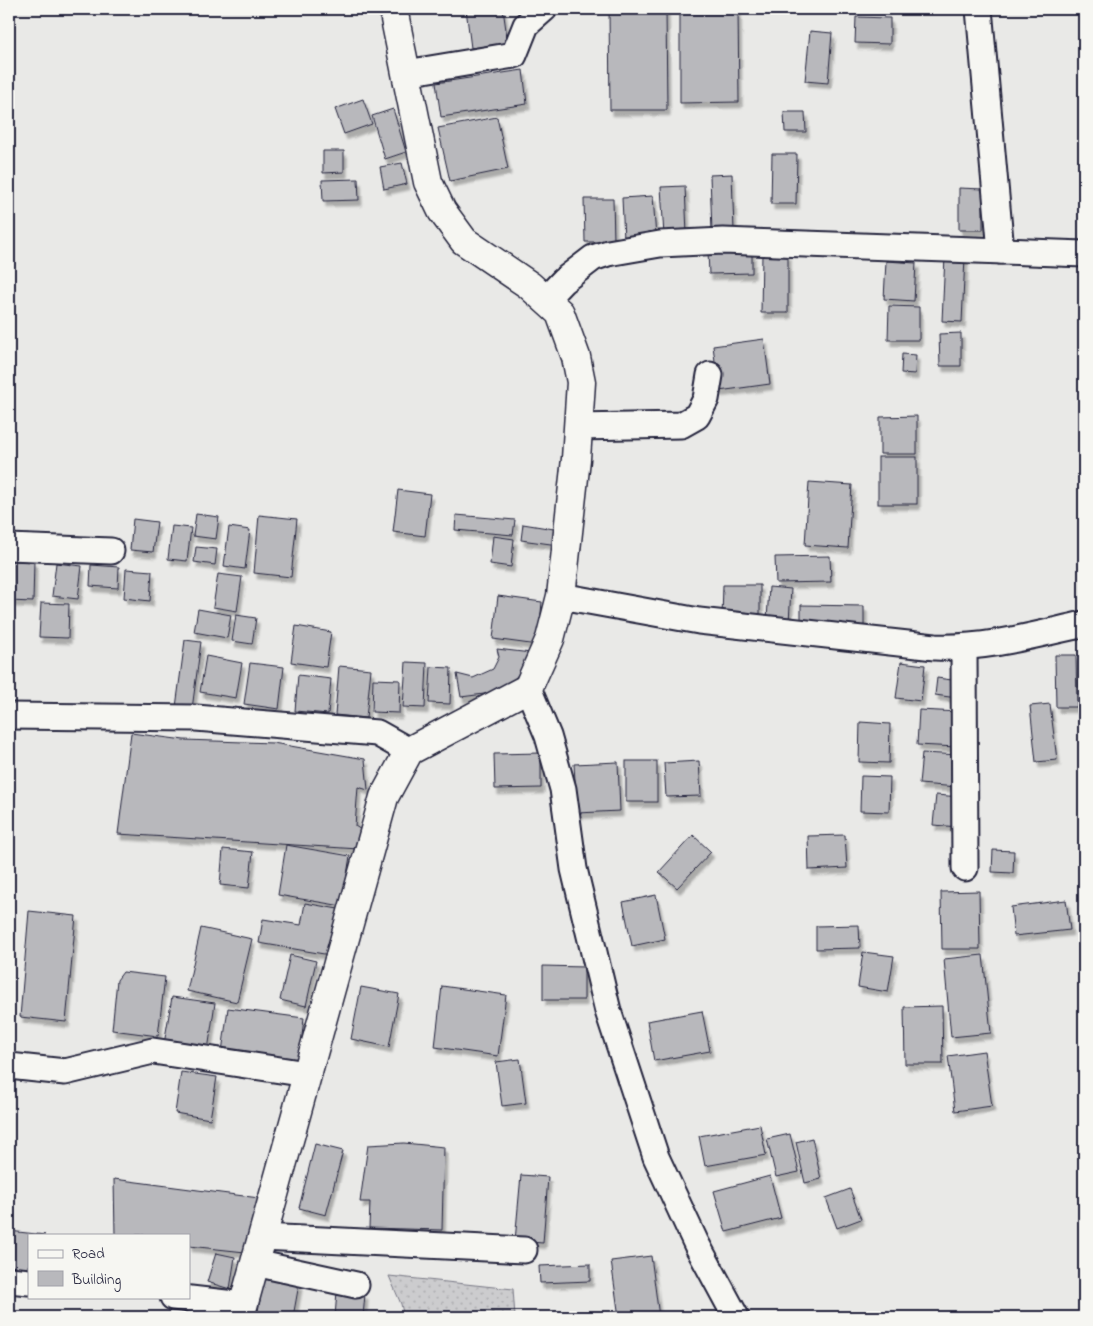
<svg xmlns="http://www.w3.org/2000/svg" width="1093" height="1326" font-family="'Indie Flower',sans-serif">
<style>
.grass{fill:url(#grass-dots);stroke:#777784}
.building{fill:#b8b8bc;stroke:#22223b;filter:url(#shadow)}
.lines{fill:none;stroke-linecap:round;stroke-linejoin:round}
.street-casing{stroke:#22223b;stroke-width:29}
.secondary-casing{stroke:#22223b;stroke-width:31}
.street{stroke:#f6f6f2;stroke-width:25}
.secondary{stroke:#f6f6f2;stroke-width:28}
</style>
<defs>
<pattern id="grass-dots" width="8" height="8" patternUnits="userSpaceOnUse" patternTransform="scale(1.25)"><rect width="8" height="8" fill="#ccccce"/><path d="M2 2h.1M6 6h.1" fill="none" stroke="#afafb2" stroke-width="1.8" stroke-linecap="round"/></pattern>
<filter id="shadow"><feDropShadow dx="3" dy="5.5" stdDeviation="1" flood-color="#0004"/></filter>
</defs>
<rect width="100%" height="100%" fill="#e9e9e7"/>
<filter id="ink" filterUnits="userSpaceOnUse"><feTurbulence type="fractalNoise" baseFrequency=".02" numOctaves="2"/><feDisplacementMap in="SourceGraphic" scale="10" xChannelSelector="R" yChannelSelector="G"/><feConvolveMatrix kernelMatrix="1 2 1 2 8 2 1 2 1" color-interpolation-filters="sRGB"/></filter>
<g filter="url(#ink)">
<path class="grass" d="M 389,1276 L 513,1289 L 515,1317 L 404,1317 L 401,1304 Z"/>
<g class="building">
<path d="M 466,9 L 503,9 L 508,44 L 471,48 Z"/>
<path d="M 609,9 L 666,9 L 667,110 L 610,110 Z"/>
<path d="M 680,9 L 738,9 L 739,102 L 680,103 Z"/>
<path d="M 856,17 L 890,18 L 890,44 L 855,43 Z"/>
<path d="M 810,31 L 832,33 L 828,83 L 805,81 Z"/>
<path d="M 523,70 L 527,104 L 441,117 L 436,83 Z"/>
<path d="M 363,99 L 372,124 L 344,134 L 335,109 Z"/>
<path d="M 393,109 L 406,152 L 385,159 L 372,116 Z"/>
<path d="M 784,112 L 805,112 L 806,132 L 785,132 Z"/>
<path d="M 497,117 L 508,169 L 450,181 L 438,128 Z"/>
<path d="M 323,151 L 344,151 L 344,172 L 323,173 Z"/>
<path d="M 772,154 L 797,154 L 796,204 L 771,204 Z"/>
<path d="M 402,163 L 407,184 L 384,189 L 380,167 Z"/>
<path d="M 732,174 L 734,231 L 712,232 L 710,175 Z"/>
<path d="M 358,179 L 359,200 L 323,201 L 322,180 Z"/>
<path d="M 685,186 L 687,235 L 664,236 L 661,187 Z"/>
<path d="M 959,188 L 983,189 L 983,230 L 959,230 Z"/>
<path d="M 653,196 L 656,238 L 624,240 L 622,198 Z"/>
<path d="M 584,199 L 613,199 L 614,242 L 585,242 Z"/>
<path d="M 752,251 L 752,273 L 709,274 L 708,252 Z"/>
<path d="M 762,254 L 788,254 L 788,313 L 761,313 Z"/>
<path d="M 945,256 L 965,257 L 962,322 L 942,321 Z"/>
<path d="M 886,261 L 916,263 L 914,301 L 884,299 Z"/>
<path d="M 889,306 L 919,307 L 919,340 L 888,340 Z"/>
<path d="M 961,333 L 961,366 L 940,366 L 939,334 Z"/>
<path d="M 764,339 L 770,384 L 719,391 L 713,346 Z"/>
<path d="M 902,354 L 916,355 L 915,374 L 901,373 Z"/>
<path d="M 917,416 L 917,454 L 880,454 L 880,417 Z"/>
<rect x="878" y="457" width="39" height="47"/>
<path d="M 809,482 L 852,485 L 848,548 L 805,545 Z"/>
<path d="M 398,490 L 430,494 L 425,536 L 393,532 Z"/>
<path d="M 196,514 L 219,517 L 216,539 L 193,536 Z"/>
<path d="M 259,515 L 297,519 L 291,577 L 254,573 Z"/>
<path d="M 456,515 L 515,520 L 513,535 L 455,530 Z"/>
<path d="M 133,519 L 157,522 L 153,552 L 130,550 Z"/>
<path d="M 523,524 L 560,530 L 558,545 L 521,540 Z"/>
<path d="M 172,526 L 191,528 L 187,561 L 168,559 Z"/>
<path d="M 229,527 L 250,530 L 245,569 L 224,566 Z"/>
<path d="M 493,536 L 514,539 L 511,567 L 490,564 Z"/>
<path d="M 196,547 L 217,549 L 215,565 L 194,562 Z"/>
<path d="M 830,556 L 831,582 L 776,583 L 775,557 Z"/>
<path d="M 9,561 L 34,561 L 33,602 L 9,601 Z"/>
<path d="M 56,563 L 82,566 L 78,599 L 52,596 Z"/>
<path d="M 91,565 L 119,567 L 118,588 L 90,586 Z"/>
<path d="M 126,569 L 152,571 L 150,601 L 124,598 Z"/>
<path d="M 218,574 L 242,577 L 237,611 L 213,607 Z"/>
<path d="M 723,585 L 760,585 L 760,619 L 722,618 Z"/>
<path d="M 769,587 L 791,589 L 789,622 L 767,620 Z"/>
<path d="M 498,596 L 542,602 L 538,645 L 493,639 Z"/>
<path d="M 41,603 L 69,604 L 68,638 L 39,637 Z"/>
<path d="M 801,605 L 864,606 L 864,632 L 801,630 Z"/>
<path d="M 198,609 L 231,615 L 227,638 L 194,632 Z"/>
<path d="M 236,615 L 256,618 L 252,644 L 232,641 Z"/>
<path d="M 296,626 L 331,632 L 326,667 L 291,662 Z"/>
<path d="M 185,640 L 201,642 L 192,709 L 176,707 Z"/>
<path d="M 497,649 L 531,653 L 523,669 L 508,686 L 484,694 L 461,697 L 457,674 L 473,678 L 493,669 L 499,657 Z"/>
<path d="M 1055,655 L 1076,655 L 1077,707 L 1056,707 Z"/>
<path d="M 206,656 L 242,663 L 236,698 L 200,692 Z"/>
<path d="M 406,662 L 427,663 L 425,708 L 403,707 Z"/>
<path d="M 901,662 L 925,665 L 921,701 L 896,698 Z"/>
<path d="M 250,663 L 284,667 L 279,709 L 244,704 Z"/>
<path d="M 339,666 L 371,669 L 366,718 L 335,715 Z"/>
<path d="M 431,667 L 451,668 L 450,704 L 429,703 Z"/>
<path d="M 298,675 L 331,679 L 328,714 L 295,711 Z"/>
<path d="M 937,678 L 959,681 L 957,698 L 935,695 Z"/>
<path d="M 373,679 L 400,680 L 399,713 L 372,712 Z"/>
<path d="M 1050,704 L 1057,760 L 1036,762 L 1030,706 Z"/>
<path d="M 919,710 L 959,712 L 957,747 L 917,745 Z"/>
<path d="M 860,722 L 890,724 L 889,763 L 859,762 Z"/>
<path d="M 131,733 L 184,740 L 273,743 L 365,759 L 368,790 L 358,787 L 355,826 L 366,833 L 359,849 L 118,834 Z"/>
<path d="M 541,753 L 541,788 L 495,789 L 494,754 Z"/>
<path d="M 922,753 L 960,755 L 958,787 L 919,784 Z"/>
<rect x="626" y="761" width="31" height="41"/>
<path d="M 699,761 L 701,796 L 666,797 L 664,763 Z"/>
<path d="M 618,762 L 620,811 L 577,813 L 574,764 Z"/>
<path d="M 861,776 L 890,777 L 889,812 L 860,811 Z"/>
<path d="M 936,795 L 960,797 L 959,827 L 933,825 Z"/>
<path d="M 693,835 L 711,852 L 677,888 L 659,872 Z"/>
<path d="M 845,835 L 847,868 L 809,870 L 808,836 Z"/>
<path d="M 286,845 L 350,856 L 342,906 L 278,895 Z"/>
<path d="M 223,849 L 253,852 L 249,888 L 220,885 Z"/>
<path d="M 993,850 L 1014,851 L 1013,873 L 992,872 Z"/>
<path d="M 979,891 L 980,949 L 942,949 L 941,892 Z"/>
<path d="M 656,895 L 665,939 L 632,946 L 623,902 Z"/>
<path d="M 1066,900 L 1070,930 L 1014,936 L 1011,907 Z"/>
<path d="M 305,903 L 338,909 L 330,955 L 259,943 L 263,919 L 301,925 Z"/>
<path d="M 29,911 L 76,916 L 66,1022 L 20,1017 Z"/>
<path d="M 859,925 L 860,948 L 816,949 L 816,926 Z"/>
<path d="M 201,928 L 252,939 L 237,1002 L 187,991 Z"/>
<path d="M 863,952 L 894,956 L 888,992 L 858,987 Z"/>
<path d="M 290,955 L 316,961 L 306,1006 L 280,1000 Z"/>
<path d="M 983,955 L 991,1033 L 951,1037 L 944,959 Z"/>
<path d="M 543,966 L 584,967 L 584,1000 L 543,1000 Z"/>
<path d="M 123,972 L 165,977 L 158,1036 L 112,1030 L 117,980 Z"/>
<path d="M 442,986 L 506,995 L 498,1056 L 435,1047 Z"/>
<path d="M 361,987 L 399,994 L 389,1047 L 351,1039 Z"/>
<path d="M 172,997 L 215,1003 L 208,1050 L 164,1044 Z"/>
<path d="M 942,1006 L 943,1064 L 905,1064 L 904,1007 Z"/>
<path d="M 228,1008 L 304,1018 L 299,1063 L 222,1052 Z"/>
<path d="M 702,1011 L 710,1051 L 654,1061 L 647,1021 Z"/>
<path d="M 984,1051 L 992,1106 L 955,1111 L 948,1056 Z"/>
<path d="M 520,1059 L 526,1103 L 502,1106 L 496,1062 Z"/>
<path d="M 181,1072 L 217,1077 L 210,1119 L 175,1113 Z"/>
<path d="M 760,1125 L 766,1155 L 705,1166 L 699,1136 Z"/>
<path d="M 790,1134 L 799,1172 L 776,1177 L 767,1139 Z"/>
<path d="M 812,1138 L 821,1179 L 805,1183 L 796,1142 Z"/>
<path d="M 404,1143 L 444,1147 L 442,1230 L 369,1228 L 370,1202 L 360,1202 L 368,1145 Z"/>
<path d="M 315,1144 L 343,1151 L 326,1215 L 299,1208 Z"/>
<path d="M 521,1175 L 548,1177 L 543,1243 L 515,1241 Z"/>
<path d="M 770,1176 L 781,1218 L 726,1232 L 714,1191 Z"/>
<path d="M 114,1179 L 259,1198 L 245,1252 L 189,1246 L 189,1235 L 115,1235 Z"/>
<path d="M 850,1189 L 861,1219 L 837,1228 L 826,1198 Z"/>
<path d="M 9,1231 L 45,1235 L 29,1235 L 29,1272 L 9,1270 Z"/>
<path d="M 216,1253 L 235,1257 L 230,1289 L 207,1282 Z"/>
<path d="M 651,1256 L 659,1317 L 619,1317 L 611,1261 Z"/>
<path d="M 590,1264 L 590,1281 L 540,1283 L 539,1266 Z"/>
<path d="M 264,1277 L 299,1284 L 293,1317 L 257,1317 Z"/>
<path d="M 337,1291 L 365,1294 L 363,1317 L 335,1317 Z"/>
</g>
<g class="lines">
<defs>
<g id="street">
<path d="M 979,9 L 1001,251"/>
<path d="M 406,73 L 514,55 L 526,25 L 544,9"/>
<path d="M 545,300 L 563,281 L 593,258 L 608,253 L 660,244 L 723,241 L 1084,254"/>
<path d="M 578,427 L 681,425 L 697,416 L 706,399 L 710,375"/>
<path d="M 9,547 L 111,551"/>
<path d="M 561,596 L 699,621 L 935,647 C 986,649 1034,635 1084,624"/>
<path d="M 964,648 L 965,868"/>
<path d="M 528,688 L 548,736 L 563,789 L 574,869 L 608,1011 L 656,1157 L 696,1243 L 736,1317"/>
<path d="M 9,716 L 196,718 L 377,733 L 409,751"/>
<path d="M 9,1066 L 65,1072 L 153,1051 L 307,1074"/>
<path d="M 262,1237 L 524,1250"/>
<path d="M 255,1263 L 356,1285"/>
<path d="M 9,1280 L 29,1282"/>
<path d="M 173,1297 L 243,1305"/>
</g>
<path id="secondary" d="M 240,1317 L 384,797 L 409,751 L 528,688 L 550,639 L 561,596 L 576,459 L 581,382 L 576,357 L 560,313 L 529,285 L 464,241 L 442,211 L 428,182 L 393,9"/>
</defs>
<use href="#street" class="street-casing"/>
<use href="#secondary" class="secondary-casing"/>
<use href="#street" class="street"/>
<use href="#secondary" class="secondary"/>
</g>
</g>
<rect width="1093" height="1326" fill="none" stroke="#f6f6f2" stroke-width="30"/>
<rect x="15" y="15" width="1063" height="1296" fill="none" stroke="#22223b" stroke-width="2" filter="url(#ink)"/>
<rect x="28" y="1234" width="162" height="65" fill="#f6f6f2" stroke="#a1a1a9"/>
<rect x="38" y="1250" width="25" height="8" fill="#f6f6f2" stroke="#a1a1a9"/>
<text x="72" y="1258" font-size="15" fill="#22223b">Road</text>
<rect x="38" y="1271" width="25" height="15" fill="#b8b8bc" stroke="#a1a1a9"/>
<text x="72" y="1284" font-size="15" fill="#22223b">Building</text>
</svg>
